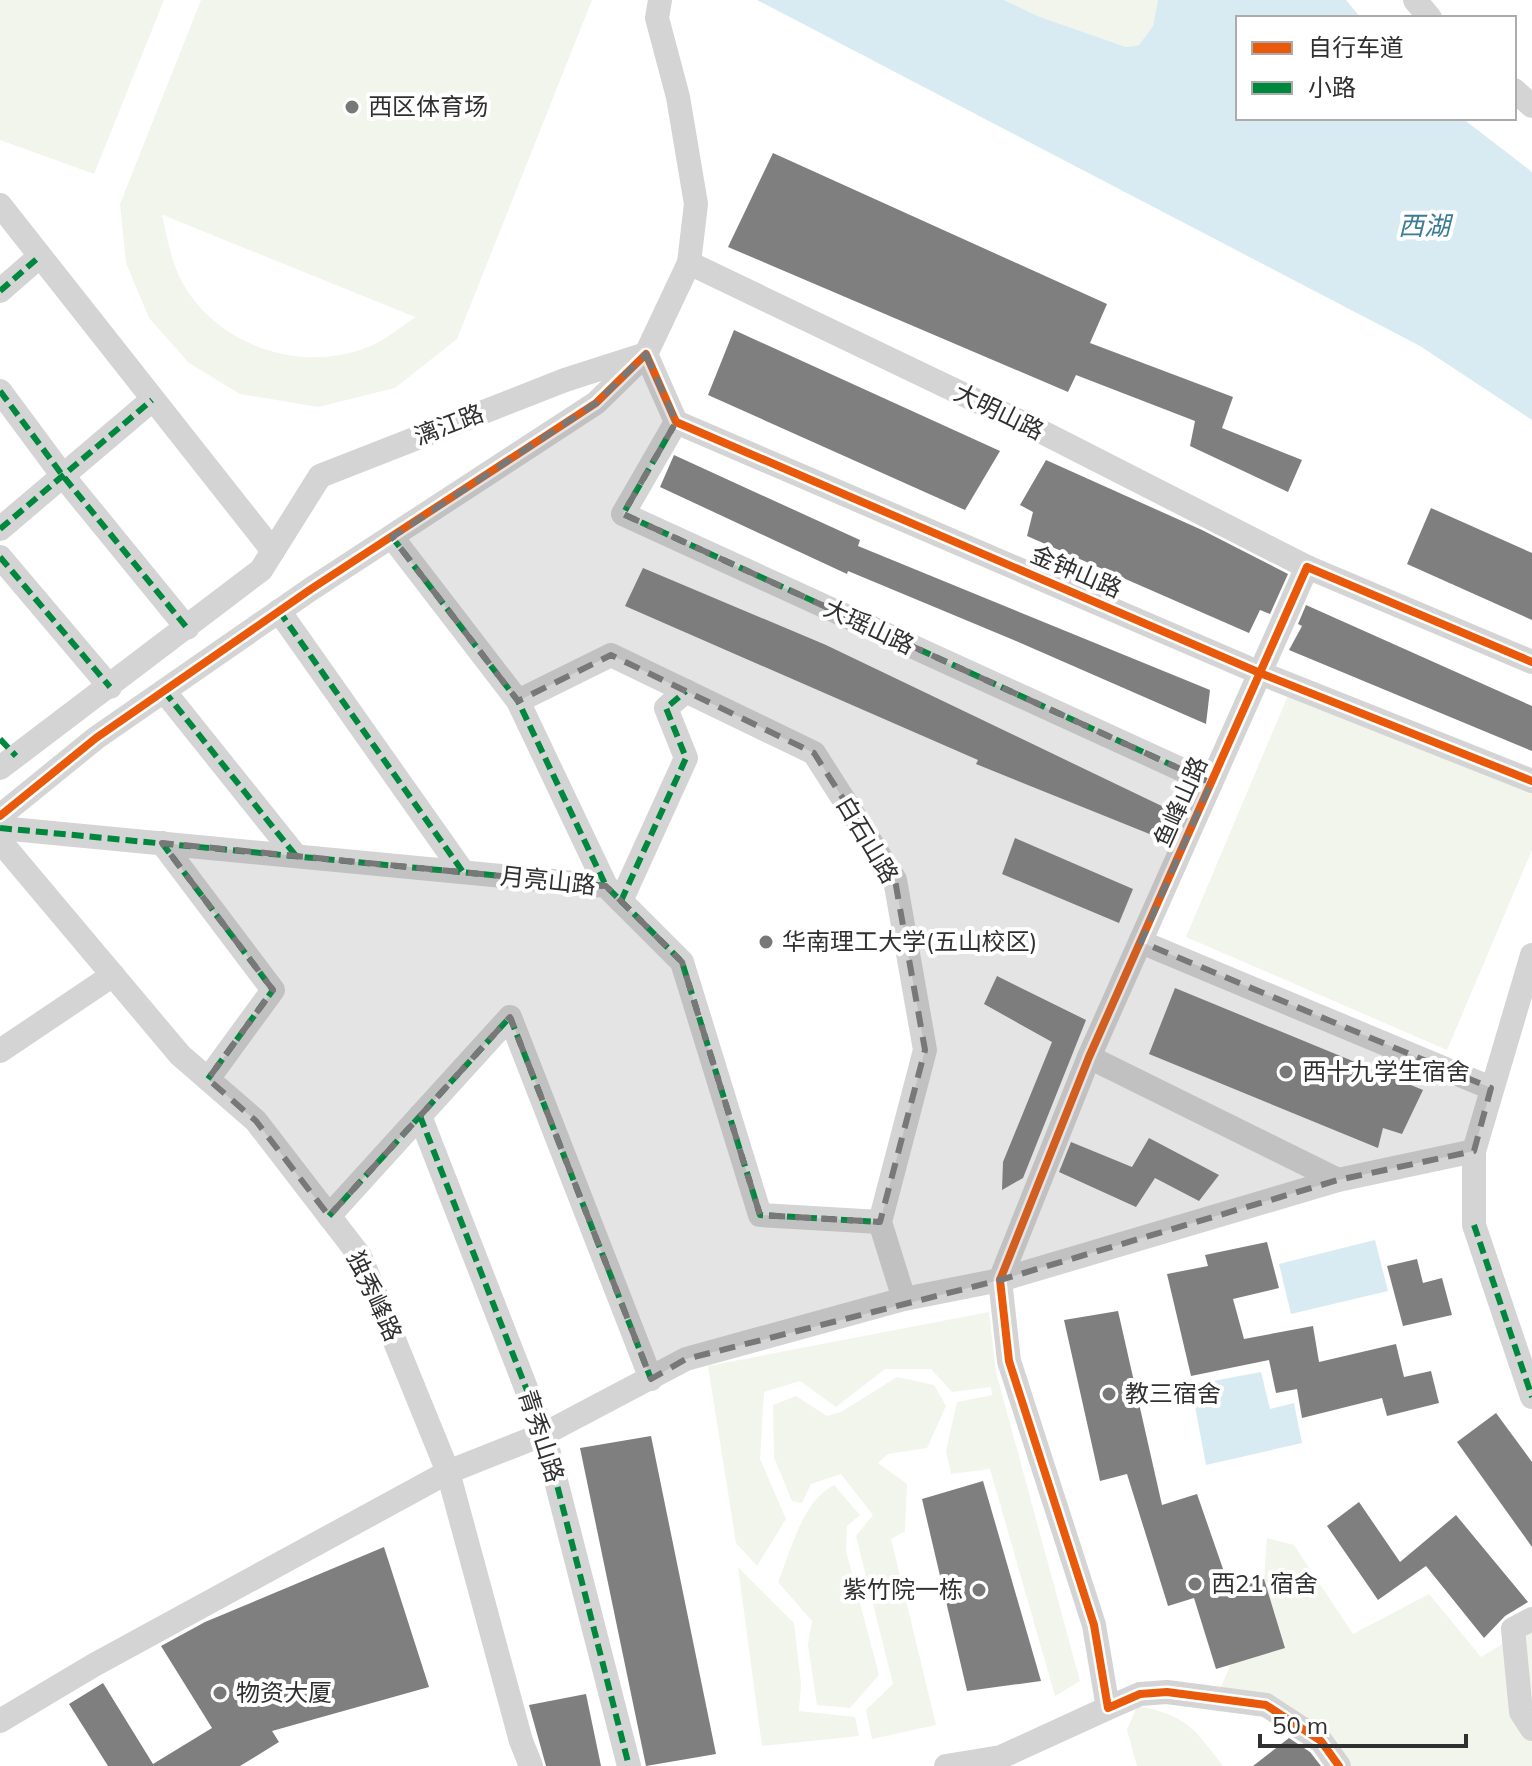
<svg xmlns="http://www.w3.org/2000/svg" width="1532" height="1766" font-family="Mulish,'Noto Sans SC',sans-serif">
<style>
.green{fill:#f2f5ec;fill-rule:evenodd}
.water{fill:#d9ebf2}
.building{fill:#7f7f7f}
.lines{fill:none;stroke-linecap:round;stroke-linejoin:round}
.street{stroke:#d4d4d4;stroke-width:24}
.quiet{stroke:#00873e;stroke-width:6;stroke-dasharray:12 6;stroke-linecap:butt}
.cycleway-casing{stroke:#fff;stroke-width:13}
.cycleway{stroke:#e8590c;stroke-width:8}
.marked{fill:#787878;fill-opacity:0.2;stroke:#787878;stroke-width:6;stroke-dasharray:16 10;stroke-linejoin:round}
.poi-dot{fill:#787878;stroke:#fff;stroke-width:3}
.labels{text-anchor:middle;stroke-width:8;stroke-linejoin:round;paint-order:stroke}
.poi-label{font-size:24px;fill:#303030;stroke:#fff;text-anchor:start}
.street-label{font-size:24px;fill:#303030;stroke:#fff}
.water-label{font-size:26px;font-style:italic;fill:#3b7c94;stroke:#fff}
</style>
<rect width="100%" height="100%" fill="#fff"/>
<g class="green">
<path d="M 0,0 L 164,0 L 94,174 L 0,140 Z"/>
<path d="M 201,0 L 592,0 L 457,339 L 395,388 L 318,407 L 240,394 L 189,363 L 149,318 L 126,263 L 120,204 ZM 162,215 L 163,215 L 415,317 C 401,327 384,341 368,347 C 306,372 230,350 191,296 C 173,272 168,243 162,215 Z"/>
<path d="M 1004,0 L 1158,0 L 1153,26 L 1139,45 L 1126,47 L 1039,17 Z"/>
<path d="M 1292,686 L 1532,790 L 1532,850 L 1447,1050 L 1186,937 Z"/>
<path d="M 989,1312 L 996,1372 L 1080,1681 L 1055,1696 L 990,1469 L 951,1474 L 946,1451 L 957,1402 L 992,1395 L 991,1387 L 952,1392 L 931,1369 L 885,1369 L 836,1407 L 800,1381 L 764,1392 L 760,1459 L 786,1519 L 757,1566 L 736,1543 L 708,1366 Z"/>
<path d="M 897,1377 L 934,1385 L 946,1406 L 927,1448 L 888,1454 L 878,1463 L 907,1484 L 905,1531 L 891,1539 L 936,1725 L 872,1739 L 866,1710 L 893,1684 L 856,1536 L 873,1515 L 841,1474 L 811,1484 L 802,1503 L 792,1501 L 774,1457 L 773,1405 L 796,1396 L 827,1416 L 841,1412 Z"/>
<path d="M 834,1485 L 860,1515 L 847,1526 L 846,1551 L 879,1675 L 850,1708 L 817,1705 L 808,1645 L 812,1621 L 778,1582 C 791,1551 802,1501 834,1485 Z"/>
<path d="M 1267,1538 L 1294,1545 L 1353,1634 L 1429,1594 L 1481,1657 L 1532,1626 L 1532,1766 L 1347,1766 L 1220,1689 L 1231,1664 L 1285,1647 L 1264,1579 Z"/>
<path d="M 738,1567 L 794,1623 L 801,1684 L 799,1711 L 855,1717 L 859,1736 L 762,1746 Z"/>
<path d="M 1137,1706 C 1186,1715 1193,1727 1223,1766 L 1137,1766 L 1127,1730 Z"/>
</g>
<g class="water">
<path d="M 757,0 L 1004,0 L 1040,17 L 1126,47 L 1139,45 L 1153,26 L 1158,0 L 1346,0 L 1361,18 L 1238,18 L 1238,118 L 1462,118 L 1532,172 L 1532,420 L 1420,346 Z"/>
<path d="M 1375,1240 L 1388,1291 L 1291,1314 L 1279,1264 Z"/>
<path d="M 1261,1372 L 1270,1409 L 1294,1403 L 1302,1443 L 1206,1465 L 1191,1385 Z"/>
</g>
<g class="building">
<path d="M 773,153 L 1107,304 L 1090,343 L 1233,397 L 1222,428 L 1302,460 L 1288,492 L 1190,446 L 1195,421 L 1076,375 L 1068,392 L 728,247 Z"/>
<path d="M 734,330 L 1000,451 L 965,510 L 708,395 Z"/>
<path d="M 674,455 L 860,540 L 858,546 L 1210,690 L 1206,724 L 1016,641 L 848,571 L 847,574 L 660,487 Z"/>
<path d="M 1046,460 L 1202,530 L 1288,574 L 1270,614 L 1260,610 L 1249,633 L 1027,536 L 1033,512 L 1020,505 Z"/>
<path d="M 1431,508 L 1532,553 L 1532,620 L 1407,564 Z"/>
<path d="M 643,568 L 826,645 L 1168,809 L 1157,837 L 976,764 L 978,760 L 625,606 Z"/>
<path d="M 1306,605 L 1532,706 L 1532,751 L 1289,650 L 1302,626 L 1298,624 Z"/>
<path d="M 1015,838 L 1133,889 L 1119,923 L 1002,874 Z"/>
<path d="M 997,976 L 1086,1020 L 1023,1178 L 1002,1190 L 1003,1162 L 1052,1042 L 984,1004 Z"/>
<path d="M 1175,988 L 1423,1090 L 1402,1134 L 1383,1128 L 1378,1148 L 1149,1054 Z"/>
<path d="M 1149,1138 L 1219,1175 L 1199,1201 L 1155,1178 L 1136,1207 L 1059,1172 L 1071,1142 L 1132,1167 Z"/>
<path d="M 1267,1242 L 1279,1288 L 1233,1299 L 1244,1339 L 1313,1326 L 1319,1362 L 1396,1344 L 1404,1377 L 1431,1371 L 1439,1403 L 1387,1416 L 1382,1398 L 1302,1418 L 1297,1389 L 1276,1393 L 1269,1360 L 1191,1376 L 1167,1274 L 1208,1266 L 1205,1255 Z"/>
<path d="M 1417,1259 L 1423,1283 L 1442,1278 L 1452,1315 L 1403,1326 L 1387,1266 Z"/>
<path d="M 1118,1311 L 1162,1505 L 1197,1494 L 1230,1589 L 1264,1579 L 1285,1648 L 1216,1669 L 1194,1598 L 1168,1606 L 1127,1474 L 1100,1481 L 1064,1320 Z"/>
<path d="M 1496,1413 L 1532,1462 L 1532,1547 L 1457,1442 Z"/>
<path d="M 651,1436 L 716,1754 L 646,1766 L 580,1448 Z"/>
<path d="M 983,1481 L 1041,1681 L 967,1691 L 922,1499 Z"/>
<path d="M 1359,1502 L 1400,1562 L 1456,1515 L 1528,1602 L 1505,1616 L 1484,1638 L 1426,1566 L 1378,1600 L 1327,1526 Z"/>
<path d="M 384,1547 L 429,1687 L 272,1731 L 279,1742 L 240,1766 L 108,1766 L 69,1704 L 103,1683 L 153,1764 L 212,1728 L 161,1646 L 205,1622 Z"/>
<path d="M 586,1694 L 601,1766 L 546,1766 L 529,1705 Z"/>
<path d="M 1289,1738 L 1310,1752 L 1321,1766 L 1253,1766 Z"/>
</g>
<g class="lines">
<g class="street">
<path d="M 1415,0 L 1430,18"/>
<path d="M 1514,90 L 1532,106"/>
<path d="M 0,205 L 273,551"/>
<path d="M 689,263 L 1046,434 L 1307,567"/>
<path d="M 0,291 L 39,257"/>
<path d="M 0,391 L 63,476 L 187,628"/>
<path d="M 676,422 L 623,514 L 1211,783"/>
<path d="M 0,529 L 152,400"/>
<path d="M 392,537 L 518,701 L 606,886"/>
<path d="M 0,557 L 110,687"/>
<path d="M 279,611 L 463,872"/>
<path d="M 164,691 L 296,856"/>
<path d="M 518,701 L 611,655 L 814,753 L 895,880 L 925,1050 L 880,1222 L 904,1299"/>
<path d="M 0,768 L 261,570 L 320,476 L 565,380 L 646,354 L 689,263 L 696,204 L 678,97 L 657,18 L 660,0"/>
<path d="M 0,816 L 96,738 L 311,589 L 596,403 L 646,354 L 676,422 L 1260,673 L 1532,781"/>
<path d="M 0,828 L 606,886 L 682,962 L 760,1215 L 880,1222"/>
<path d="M 0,841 L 180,1055 L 256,1121 L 360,1256 L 448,1472 L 521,1741 L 531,1766"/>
<path d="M 162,843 L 273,990 L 208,1079"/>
<path d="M 621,901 L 686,758 L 666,708 L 686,691"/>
<path d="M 1141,942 L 1491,1088"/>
<path d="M 1532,955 L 1474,1151 L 1474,1225 L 1532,1397"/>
<path d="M 0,1051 L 113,975"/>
<path d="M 1089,1057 L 1338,1180"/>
<path d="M 420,1116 L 544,1434 L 629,1766"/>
<path d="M 329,1216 L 510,1017 L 651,1379"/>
<path d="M 1532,1619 L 1513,1629 L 1521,1712 L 1532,1729"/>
<path d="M 0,1721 L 94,1665 L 448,1472 L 544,1434 L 686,1359 L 904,1299 L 1000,1280 L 1338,1180 L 1474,1151"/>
<path d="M 946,1766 L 1001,1757 L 1108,1708"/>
<path d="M 1339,1766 L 1321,1741 L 1266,1705 L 1167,1692 L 1140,1694 L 1108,1708 L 1094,1625 L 1009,1361 L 1000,1280 L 1089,1057 L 1307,567 L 1532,662"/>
</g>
<g class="quiet">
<path d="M 0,291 L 39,257"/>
<path d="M 0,391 L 63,476 L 187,628"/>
<path d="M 676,422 L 623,514 L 1211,783"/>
<path d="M 0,529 L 152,400"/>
<path d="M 392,537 L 518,701 L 606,886"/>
<path d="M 0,557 L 110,687"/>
<path d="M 279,611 L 463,872"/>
<path d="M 164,691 L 296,856"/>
<path d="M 0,739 L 16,756"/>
<path d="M 0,828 L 606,886 L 682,962 L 760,1215 L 880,1222"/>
<path d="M 162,843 L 273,990 L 208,1079"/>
<path d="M 621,901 L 686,758 L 666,708 L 686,691"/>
<path d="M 420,1116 L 544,1434 L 629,1766"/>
<path d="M 329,1216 L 510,1017 L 651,1379"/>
<path d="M 1474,1225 L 1532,1397"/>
</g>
<defs>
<g id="cycleway">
<path d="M 0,816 L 96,738 L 311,589 L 596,403 L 646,354 L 676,422 L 1260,673 L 1532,781"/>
<path d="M 1339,1766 L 1321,1741 L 1266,1705 L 1167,1692 L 1140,1694 L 1108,1708 L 1094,1625 L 1009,1361 L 1000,1280 L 1089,1057 L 1307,567 L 1532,662"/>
</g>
</defs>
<use href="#cycleway" class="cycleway-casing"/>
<use href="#cycleway" class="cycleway"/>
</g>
<path class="marked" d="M 646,354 L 676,422 L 623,514 L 1211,783 L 1141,942 L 1491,1088 L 1474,1151 L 1338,1180 L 1000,1280 L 686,1359 L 651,1379 L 510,1017 L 329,1216 L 256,1121 L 208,1079 L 273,990 L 162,843 L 606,886 L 682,962 L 760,1215 L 880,1222 L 925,1050 L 895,880 L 814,753 L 611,655 L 518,701 L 392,537 L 596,403 Z"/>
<g class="poi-dot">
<circle cx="352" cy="107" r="8"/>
<circle cx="766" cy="942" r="8"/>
<circle cx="1286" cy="1072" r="8"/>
<circle cx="1109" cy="1394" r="8"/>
<circle cx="1195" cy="1584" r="8"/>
<circle cx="979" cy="1590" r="8"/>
<circle cx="220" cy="1693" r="8"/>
</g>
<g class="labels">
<g class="poi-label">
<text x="368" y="115">西区体育场</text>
<text x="782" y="950">华南理工大学(五山校区)</text>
<text x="1302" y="1080">西十九学生宿舍</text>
<text x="1125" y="1402">教三宿舍</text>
<text x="1211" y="1592">西21 宿舍</text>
<text x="963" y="1598" text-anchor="end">紫竹院一栋</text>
<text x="236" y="1701">物资大厦</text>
</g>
<g class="street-label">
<text transform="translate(999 412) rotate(26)" y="8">大明山路</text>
<text transform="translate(449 425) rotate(-21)" y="8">漓江路</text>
<text transform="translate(1076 572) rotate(23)" y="8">金钟山路</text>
<text transform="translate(869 627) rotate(25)" y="8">大瑶山路</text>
<text transform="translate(1181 802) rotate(-66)" y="8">鱼峰山路</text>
<text transform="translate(867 840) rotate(59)" y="8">白石山路</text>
<text transform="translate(548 881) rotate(6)" y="8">月亮山路</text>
<text transform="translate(374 1296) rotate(65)" y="8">独秀峰路</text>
<text transform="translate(541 1436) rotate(72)" y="8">青秀山路</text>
</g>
<g class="water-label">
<text x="1424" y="235">西湖</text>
</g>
</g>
<rect x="1236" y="16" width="280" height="104" fill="#ffffff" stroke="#acacac" stroke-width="2"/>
<rect x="1252" y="42" width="40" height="12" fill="#e8590c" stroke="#acacac" stroke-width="2"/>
<text x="1308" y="56" font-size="24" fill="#303030">自行车道</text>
<rect x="1252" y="82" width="40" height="12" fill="#00873e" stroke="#acacac" stroke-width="2"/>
<text x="1308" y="96" font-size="24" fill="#303030">小路</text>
<path d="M1260 1734v12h206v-12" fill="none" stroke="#303030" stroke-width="4"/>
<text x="1272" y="1734" font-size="24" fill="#303030" stroke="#ffffff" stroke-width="6" paint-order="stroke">50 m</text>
</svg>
